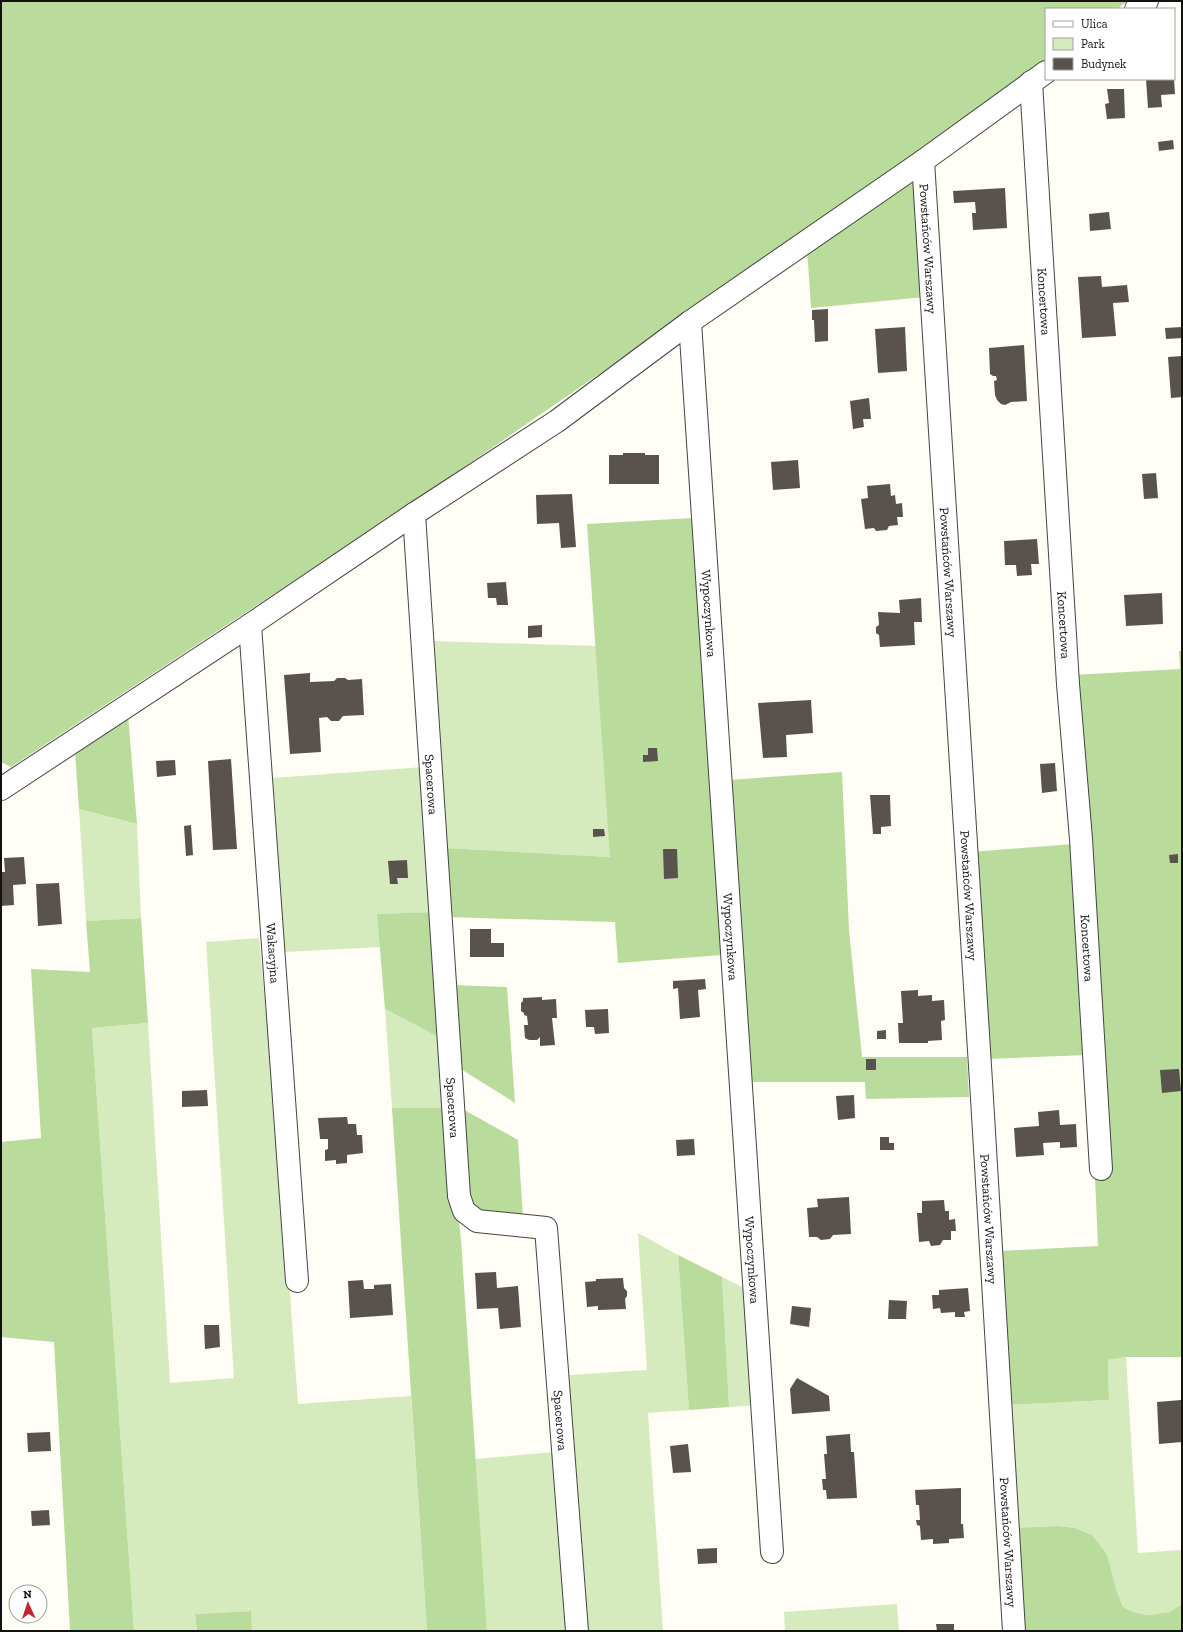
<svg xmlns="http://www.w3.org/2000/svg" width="1183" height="1632" font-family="'Zilla Slab',serif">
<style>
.green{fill:#d5ebbd}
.forest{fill:#b9dc9c}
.building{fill:#5a524d}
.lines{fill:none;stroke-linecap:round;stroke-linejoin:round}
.minor-casing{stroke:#444;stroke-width:24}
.minor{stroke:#fff;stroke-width:22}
.labels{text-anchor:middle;stroke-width:4;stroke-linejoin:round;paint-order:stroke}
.street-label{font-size:13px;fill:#111;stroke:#fff}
</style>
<rect width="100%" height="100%" fill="#fffdf5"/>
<g class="green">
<path d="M 431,641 L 596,646 L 611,857 L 446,848 Z"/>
<path d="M 424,767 L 435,912 L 378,914 L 380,947 L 284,952 L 273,778 Z"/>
<path d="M 79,809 L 137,824 L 141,918 L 86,921 Z"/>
<path d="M 259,938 L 283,1197 L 298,1404 L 411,1396 L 427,1631 L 252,1631 L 250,1611 L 195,1614 L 197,1631 L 134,1631 L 92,1028 L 148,1023 L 170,1383 L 234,1378 L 206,942 Z"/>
<path d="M 385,1009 L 442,1039 L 447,1108 L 392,1108 Z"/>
<path d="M 638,1233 L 678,1255 L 689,1410 L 648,1413 L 663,1631 L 586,1631 L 569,1375 L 647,1370 Z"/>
<path d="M 722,1277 L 750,1291 L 757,1405 L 729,1407 Z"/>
<path d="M 1126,1357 L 1138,1553 L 1182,1550 L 1182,1604 L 1170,1612 L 1148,1615 L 1133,1612 L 1123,1607 L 1116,1589 L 1075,1528 L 1059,1526 L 1013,1528 L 1007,1405 L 1109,1400 L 1108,1360 Z"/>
<path d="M 554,1452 L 566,1631 L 487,1631 L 475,1459 Z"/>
<path d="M 897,1604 L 899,1631 L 785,1631 L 784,1612 Z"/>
</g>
<g class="forest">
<path d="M 1,1 L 1128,1 L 1117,9 L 1046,9 L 1046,61 L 910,160 L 409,505 L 11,767 L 1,762 Z"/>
<path d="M 918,171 L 924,297 L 811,308 L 807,247 Z"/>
<path d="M 692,518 L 722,955 L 618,963 L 615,922 L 447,917 L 446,848 L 610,857 L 587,524 Z"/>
<path d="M 1179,651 L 1182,651 L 1182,1357 L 1126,1357 L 1108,1360 L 1109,1400 L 1007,1405 L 999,1251 L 1098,1246 L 1073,675 L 1180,669 Z"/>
<path d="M 128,715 L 137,824 L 79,809 L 75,752 Z"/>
<path d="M 842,772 L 849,930 L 862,1057 L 967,1057 L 969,1097 L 866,1099 L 865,1082 L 751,1082 L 728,780 Z"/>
<path d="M 1073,844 L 1088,1055 L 986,1059 L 971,852 Z"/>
<path d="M 435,912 L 442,1039 L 385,1009 L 377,914 Z"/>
<path d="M 141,918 L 148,1023 L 92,1028 L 134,1631 L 70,1631 L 54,1342 L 1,1337 L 1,1142 L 41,1138 L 31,969 L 90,972 L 86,921 Z"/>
<path d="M 451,985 L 507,987 L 515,1103 L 456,1066 Z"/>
<path d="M 459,1107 L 518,1140 L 523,1217 L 481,1216 L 466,1200 Z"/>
<path d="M 392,1108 L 447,1108 L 461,1240 L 487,1631 L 427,1631 Z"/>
<path d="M 678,1255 L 722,1277 L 729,1407 L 689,1410 Z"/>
<path d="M 1059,1526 L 1075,1528 L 1093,1536 L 1107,1555 L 1116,1589 L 1123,1607 L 1133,1612 L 1148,1615 L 1170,1612 L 1182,1604 L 1182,1631 L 1021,1631 L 1013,1528 Z"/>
<path d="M 251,1611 L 252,1631 L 197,1631 L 195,1614 Z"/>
</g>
<g class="building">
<path d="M 1146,79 L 1174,79 L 1175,94 L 1161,95 L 1162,107 L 1148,108 Z"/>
<path d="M 1107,89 L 1124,89 L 1125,118 L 1107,119 L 1105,104 L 1109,103 Z"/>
<path d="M 1173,140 L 1174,149 L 1159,151 L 1158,142 Z"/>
<path d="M 1005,188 L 1007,228 L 973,230 L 972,213 L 976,213 L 975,202 L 954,203 L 953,191 Z"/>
<path d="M 1109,212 L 1111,229 L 1090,231 L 1089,214 Z"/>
<path d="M 1101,276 L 1102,287 L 1127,285 L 1129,302 L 1113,303 L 1116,336 L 1082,338 L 1078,277 Z"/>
<path d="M 828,309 L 828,341 L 815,342 L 814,320 L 812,320 L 812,310 Z"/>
<path d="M 905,327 L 907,371 L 878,373 L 875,329 Z"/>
<path d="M 1182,327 L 1182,338 L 1166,339 L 1165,328 Z"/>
<path d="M 1024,345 L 1027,401 L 1011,402 L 1005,405 L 1001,404 L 997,400 L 995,395 L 994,381 L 997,380 L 996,376 L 993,376 L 990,374 L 989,348 Z"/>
<path d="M 1182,356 L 1182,397 L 1171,398 L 1168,357 Z"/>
<path d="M 869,398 L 871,419 L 863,419 L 864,427 L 853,429 L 850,401 Z"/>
<path d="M 623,453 L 645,453 L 645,455 L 659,455 L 659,484 L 609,484 L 609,455 L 623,455 Z"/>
<path d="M 798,460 L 800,488 L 773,490 L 771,462 Z"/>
<path d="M 1156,473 L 1158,498 L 1144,499 L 1142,474 Z"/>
<path d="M 890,484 L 891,496 L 895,495 L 896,504 L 902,503 L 903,517 L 897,517 L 898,525 L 889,526 L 887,530 L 876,531 L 874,528 L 865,529 L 861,499 L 868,498 L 867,486 Z"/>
<path d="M 572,494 L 576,547 L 561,548 L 559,523 L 537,524 L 536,495 Z"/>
<path d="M 1037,539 L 1039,564 L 1031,564 L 1032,575 L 1017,576 L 1016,565 L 1005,565 L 1004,541 Z"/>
<path d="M 506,582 L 508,605 L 497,605 L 496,598 L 488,598 L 487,583 Z"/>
<path d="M 1162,593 L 1163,624 L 1126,626 L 1124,595 Z"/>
<path d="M 921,598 L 922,622 L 914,622 L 915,645 L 880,647 L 879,635 L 876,633 L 876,627 L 879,625 L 878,612 L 900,613 L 899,600 Z"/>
<path d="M 542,625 L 542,637 L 528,638 L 528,626 Z"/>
<path d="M 310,673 L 310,682 L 334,681 L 337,678 L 345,678 L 348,680 L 362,679 L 364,715 L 343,716 L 339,721 L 331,721 L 327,717 L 319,718 L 321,752 L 290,754 L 284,675 Z"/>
<path d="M 811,700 L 813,733 L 786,735 L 787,757 L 763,758 L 758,703 Z"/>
<path d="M 648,748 L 657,748 L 658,761 L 643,762 L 643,755 L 648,755 Z"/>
<path d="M 231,759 L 237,849 L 213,850 L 208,761 Z"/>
<path d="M 175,760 L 176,775 L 157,777 L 156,761 Z"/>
<path d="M 1055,763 L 1057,791 L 1042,793 L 1040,764 Z"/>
<path d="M 870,795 L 890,795 L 891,826 L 881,827 L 881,834 L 873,834 Z"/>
<path d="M 191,825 L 193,855 L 186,856 L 184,826 Z"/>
<path d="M 593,829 L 604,829 L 605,836 L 593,837 Z"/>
<path d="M 663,849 L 677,849 L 678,878 L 664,879 Z"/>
<path d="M 1178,854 L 1178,863 L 1170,863 L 1169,855 Z"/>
<path d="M 24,857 L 26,884 L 13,885 L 14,905 L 1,906 L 1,872 L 5,872 L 4,858 Z"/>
<path d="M 407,860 L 408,878 L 397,878 L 398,884 L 390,884 L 388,861 Z"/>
<path d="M 59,883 L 62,924 L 38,926 L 36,884 Z"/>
<path d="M 470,929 L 491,929 L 491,943 L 504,943 L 504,957 L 470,957 Z"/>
<path d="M 705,979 L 706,989 L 698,990 L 700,1017 L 680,1019 L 678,988 L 673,989 L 673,981 Z"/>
<path d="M 918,990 L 918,996 L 932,995 L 932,1001 L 944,1000 L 945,1020 L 941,1021 L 942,1040 L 928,1041 L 928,1043 L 899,1043 L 898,1023 L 903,1023 L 901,991 Z"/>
<path d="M 542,997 L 542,1000 L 556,999 L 557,1018 L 552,1018 L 555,1045 L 540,1046 L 540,1037 L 537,1040 L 529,1040 L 525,1038 L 524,1025 L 528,1025 L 527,1016 L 524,1015 L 524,1013 L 521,1011 L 521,1003 L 523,1001 L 523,998 Z"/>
<path d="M 608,1009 L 609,1033 L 595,1034 L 594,1027 L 586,1027 L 585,1010 Z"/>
<path d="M 886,1030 L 886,1039 L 877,1039 L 877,1031 Z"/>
<rect x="866" y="1059" width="10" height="11"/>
<path d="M 1179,1069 L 1181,1091 L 1162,1093 L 1160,1070 Z"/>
<path d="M 207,1090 L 208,1106 L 182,1107 L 182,1091 Z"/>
<path d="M 854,1095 L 855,1118 L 838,1120 L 836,1096 Z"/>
<path d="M 1059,1110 L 1060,1125 L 1076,1124 L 1077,1147 L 1060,1148 L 1060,1142 L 1043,1143 L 1044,1155 L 1016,1157 L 1014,1128 L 1039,1126 L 1038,1112 Z"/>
<path d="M 347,1117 L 348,1124 L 356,1124 L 357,1135 L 362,1135 L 363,1153 L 347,1155 L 347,1163 L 336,1164 L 336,1160 L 325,1161 L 325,1150 L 328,1149 L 328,1139 L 320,1139 L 318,1118 Z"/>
<path d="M 880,1137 L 889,1137 L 889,1143 L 894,1143 L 894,1150 L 880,1150 Z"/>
<path d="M 694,1139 L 695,1155 L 677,1156 L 676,1140 Z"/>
<path d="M 849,1197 L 851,1234 L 833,1235 L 830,1239 L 821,1240 L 817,1237 L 809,1237 L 807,1208 L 818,1207 L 817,1199 Z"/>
<path d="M 944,1200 L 945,1211 L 949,1211 L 949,1220 L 955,1219 L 956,1231 L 951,1231 L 951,1240 L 943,1240 L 940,1245 L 931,1246 L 929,1241 L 919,1242 L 917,1213 L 922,1213 L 922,1201 Z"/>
<path d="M 496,1272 L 497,1288 L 518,1286 L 521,1327 L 500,1329 L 498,1308 L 477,1309 L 475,1273 Z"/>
<path d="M 623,1278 L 624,1288 L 627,1291 L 627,1296 L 625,1299 L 626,1309 L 598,1310 L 598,1306 L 587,1307 L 585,1282 L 596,1281 L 596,1279 Z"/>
<path d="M 363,1280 L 364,1289 L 374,1289 L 374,1285 L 391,1284 L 393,1315 L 350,1318 L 348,1281 Z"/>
<path d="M 968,1288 L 970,1311 L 964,1312 L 965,1317 L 955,1317 L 955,1312 L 941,1313 L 940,1308 L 933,1309 L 932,1295 L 939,1295 L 939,1290 Z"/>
<path d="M 889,1300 L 907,1301 L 906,1319 L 888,1319 Z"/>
<path d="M 792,1306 L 811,1308 L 809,1327 L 790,1324 Z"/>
<path d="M 204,1325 L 219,1325 L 220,1347 L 205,1349 Z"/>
<path d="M 797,1378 L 829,1396 L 830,1411 L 792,1414 L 790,1389 Z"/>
<path d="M 1181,1400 L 1182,1442 L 1159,1444 L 1157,1402 Z"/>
<path d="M 50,1432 L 51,1451 L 28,1452 L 27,1433 Z"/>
<path d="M 850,1434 L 851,1452 L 854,1452 L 857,1498 L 827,1499 L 826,1490 L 823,1490 L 822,1479 L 826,1479 L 824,1454 L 827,1454 L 826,1436 Z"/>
<path d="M 688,1444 L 691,1472 L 673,1473 L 670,1446 Z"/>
<path d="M 961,1488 L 961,1524 L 963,1524 L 964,1538 L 949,1539 L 949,1543 L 933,1544 L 933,1539 L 921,1540 L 920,1526 L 917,1525 L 916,1520 L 920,1520 L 919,1505 L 916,1505 L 915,1490 Z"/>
<path d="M 49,1510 L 50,1525 L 32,1526 L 31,1511 Z"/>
<path d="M 717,1548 L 717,1563 L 698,1564 L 697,1549 Z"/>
<path d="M 936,1624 L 954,1624 L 954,1631 L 937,1631 Z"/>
</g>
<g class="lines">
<defs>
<g id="minor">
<path d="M 1136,9 L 1147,1"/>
<path id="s1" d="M 1031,82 L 1068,684 L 1081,839 L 1101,1169"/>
<path id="s2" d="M 923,161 L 981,1082 L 1014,1631"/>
<path id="s3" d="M 690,322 L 772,1552"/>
<path id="s4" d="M 414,514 L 459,1196 L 464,1211 L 477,1221 L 546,1228 L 577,1631"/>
<path id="s5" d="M 250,625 L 297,1281"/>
<path d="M 1,789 L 250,625 L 414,514 L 557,421 L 690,322 L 923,161 L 1046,72"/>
</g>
</defs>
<use href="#minor" class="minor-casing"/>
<use href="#minor" class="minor"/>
</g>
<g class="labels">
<g class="street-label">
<text dy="5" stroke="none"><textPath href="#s2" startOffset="88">Powstańców Warszawy</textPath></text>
<text dy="5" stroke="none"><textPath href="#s1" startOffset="220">Koncertowa</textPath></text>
<text dy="5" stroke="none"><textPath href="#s2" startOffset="412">Powstańców Warszawy</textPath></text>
<text dy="5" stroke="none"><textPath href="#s3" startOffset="292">Wypoczynkowa</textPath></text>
<text dy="5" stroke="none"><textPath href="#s1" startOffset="544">Koncertowa</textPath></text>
<text dy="5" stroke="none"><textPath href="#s4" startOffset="271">Spacerowa</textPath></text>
<text dy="5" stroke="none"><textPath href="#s2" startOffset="736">Powstańców Warszawy</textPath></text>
<text dy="5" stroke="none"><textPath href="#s3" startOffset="616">Wypoczynkowa</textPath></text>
<text dy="5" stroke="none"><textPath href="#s1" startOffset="868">Koncertowa</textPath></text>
<text dy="5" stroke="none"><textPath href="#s5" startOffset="329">Wakacyjna</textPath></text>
<text dy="5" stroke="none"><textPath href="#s4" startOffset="595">Spacerowa</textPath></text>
<text dy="5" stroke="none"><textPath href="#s2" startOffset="1060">Powstańców Warszawy</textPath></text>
<text dy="5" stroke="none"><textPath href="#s3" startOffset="940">Wypoczynkowa</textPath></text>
<text dy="5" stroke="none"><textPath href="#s4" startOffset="978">Spacerowa</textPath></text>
<text dy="5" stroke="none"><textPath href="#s2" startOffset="1384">Powstańców Warszawy</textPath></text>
</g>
</g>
<rect width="1183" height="1632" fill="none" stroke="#111111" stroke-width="4"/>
<rect x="1045" y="8" width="130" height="72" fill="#ffffff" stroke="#a0a0a0"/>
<rect x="1053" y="21" width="20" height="6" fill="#ffffff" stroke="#a0a0a0"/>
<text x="1081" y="28" font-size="12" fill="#111111">Ulica</text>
<rect x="1053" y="38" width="20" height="12" fill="#d5ebbd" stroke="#a0a0a0"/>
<text x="1081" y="48" font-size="12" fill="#111111">Park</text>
<rect x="1053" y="58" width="20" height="12" fill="#5a524d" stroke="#a0a0a0"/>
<text x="1081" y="68" font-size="12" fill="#111111">Budynek</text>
<g transform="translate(28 1604) rotate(357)"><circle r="19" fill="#ffffff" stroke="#a0a0a0"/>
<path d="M0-3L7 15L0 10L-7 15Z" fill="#c4262e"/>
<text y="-6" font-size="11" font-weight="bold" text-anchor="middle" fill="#111111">N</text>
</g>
</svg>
